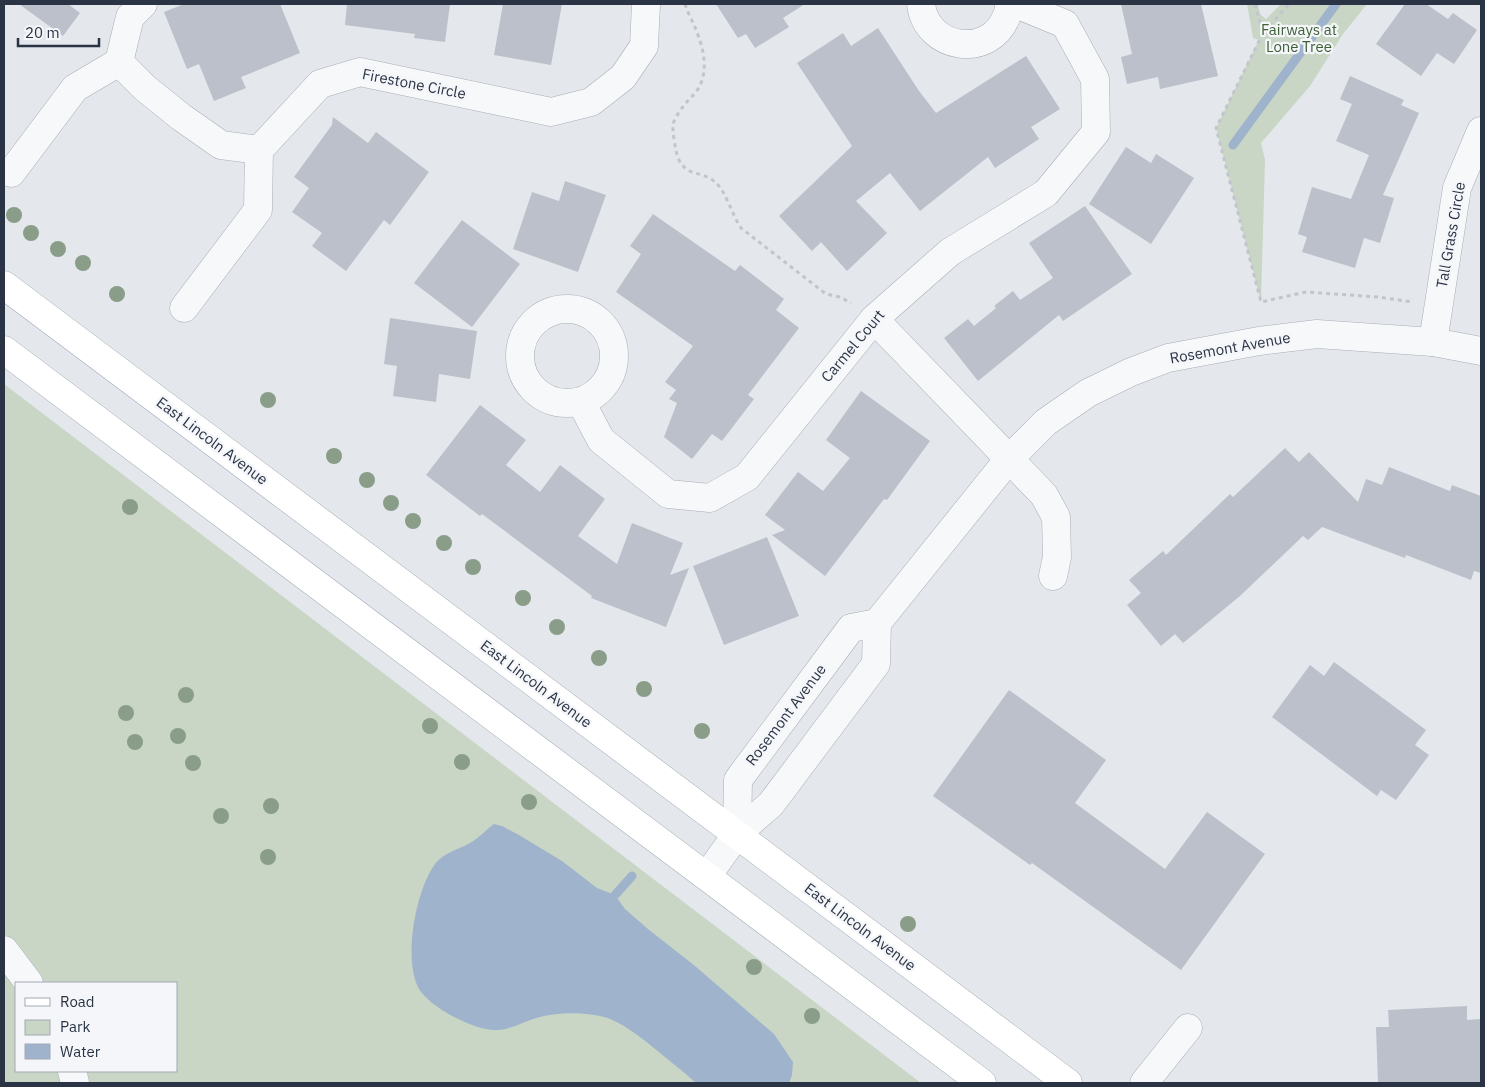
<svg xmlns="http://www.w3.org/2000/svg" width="1485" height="1087" font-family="'IBM Plex Sans',sans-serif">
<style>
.green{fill:#c9d6c5;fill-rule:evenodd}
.water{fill:#9fb4cc}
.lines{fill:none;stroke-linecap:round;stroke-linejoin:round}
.stream{stroke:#9fb4cc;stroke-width:9}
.building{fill:#bbc0ca}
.minor-casing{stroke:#a9aeb7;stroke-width:29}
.major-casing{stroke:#a3abb8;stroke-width:29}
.path{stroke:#c2c5cb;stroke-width:3;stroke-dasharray:4 4;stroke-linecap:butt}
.minor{stroke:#f7f8fa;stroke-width:28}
.major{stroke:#fff;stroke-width:28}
.tree{fill:#899d89}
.labels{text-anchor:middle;stroke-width:4.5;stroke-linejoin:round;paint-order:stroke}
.park-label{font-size:15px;fill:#3f6138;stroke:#f4f6f9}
.street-label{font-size:15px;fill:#2b3445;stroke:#f4f6f9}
</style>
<rect width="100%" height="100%" fill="#e4e7ec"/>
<g class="green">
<path d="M 1247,4 L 1258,4 L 1260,14 L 1266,19 L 1281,4 L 1367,4 L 1343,34 L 1310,86 L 1261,143 L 1265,160 L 1261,302 L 1216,128 L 1259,40 L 1253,38 Z"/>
<path d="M 4,384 L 921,1083 L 4,1083 ZM 16,983 L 176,983 L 176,1071 L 16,1071 Z"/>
</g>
<path class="water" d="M 494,824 L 502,826 L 519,835 L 562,861 L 597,888 L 615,895 L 625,909 L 648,929 L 695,966 L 774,1034 L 793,1062 L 792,1075 L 789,1083 L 696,1083 C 690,1077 683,1072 676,1066 C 657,1051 627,1023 604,1017 C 584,1012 560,1012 540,1017 C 524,1021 510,1031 493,1030 C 471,1029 425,1005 417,985 C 404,955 416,890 435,864 C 444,852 458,850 470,843 C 479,838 486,830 494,824 Z"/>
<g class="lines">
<g class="stream">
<path d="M 1233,145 L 1336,4"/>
<path d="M 615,895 L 632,876"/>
</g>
</g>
<g class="building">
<path d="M 19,4 L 68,4 L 80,13 L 63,36 Z"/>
<path d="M 184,4 L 280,4 L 300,53 L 241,77 L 246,88 L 214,101 L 199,64 L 187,69 L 164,12 Z"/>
<path d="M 347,4 L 450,4 L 445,42 L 414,38 L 415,34 L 345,25 Z"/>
<path d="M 503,4 L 562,4 L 551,65 L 494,55 Z"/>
<path d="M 716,4 L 805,4 L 783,18 L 789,27 L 755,48 L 746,34 L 738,38 Z"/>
<path d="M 1121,4 L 1201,4 L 1218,76 L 1160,89 L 1158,77 L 1127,84 L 1121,57 L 1132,54 Z"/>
<path d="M 1405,4 L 1426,4 L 1448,19 L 1453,13 L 1477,30 L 1454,64 L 1437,53 L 1421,76 L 1376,44 Z"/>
<path d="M 878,28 L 919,91 L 936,113 L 1026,56 L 1060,109 L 1031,127 L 1039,139 L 995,168 L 988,157 L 920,211 L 890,173 L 856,201 L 887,233 L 847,271 L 821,242 L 812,251 L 779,216 L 852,146 L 797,63 L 843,33 L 851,46 Z"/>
<path d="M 1350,76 L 1404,100 L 1401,105 L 1419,113 L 1383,195 L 1394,198 L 1380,243 L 1364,238 L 1355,268 L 1302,252 L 1307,237 L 1298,234 L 1312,187 L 1351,199 L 1369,155 L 1336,141 L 1352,104 L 1340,99 Z"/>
<path d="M 333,117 L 368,143 L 376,132 L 429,172 L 390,225 L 384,220 L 346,271 L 312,246 L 322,233 L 292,212 L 309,188 L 294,177 L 332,125 Z"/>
<path d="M 1126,147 L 1151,163 L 1156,154 L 1194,178 L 1151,244 L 1089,204 Z"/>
<path d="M 565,181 L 606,195 L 578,272 L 513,249 L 532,192 L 559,201 Z"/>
<path d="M 1085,206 L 1132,274 L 1063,321 L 1059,315 L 978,381 L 944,338 L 968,319 L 974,326 L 996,308 L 994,306 L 1013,291 L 1020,300 L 1053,278 L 1029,243 Z"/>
<path d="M 653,214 L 735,271 L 740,265 L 784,299 L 776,310 L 799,328 L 748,395 L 754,399 L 722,441 L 712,434 L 692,459 L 664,437 L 677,403 L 669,399 L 676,390 L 665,382 L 693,346 L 616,292 L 641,254 L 630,246 Z"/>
<path d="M 462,220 L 520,264 L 472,327 L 414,283 Z"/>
<path d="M 390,318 L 477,331 L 470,379 L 439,374 L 436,402 L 393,396 L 397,366 L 384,364 Z"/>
<path d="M 861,391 L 930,441 L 887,500 L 884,499 L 825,576 L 772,535 L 785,530 L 765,515 L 798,472 L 823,491 L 850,458 L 826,440 Z"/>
<path d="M 480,405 L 526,440 L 506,465 L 540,492 L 560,465 L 605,499 L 578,536 L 617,564 L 632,523 L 683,543 L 670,575 L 689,568 L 666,627 L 591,598 L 592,596 L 482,514 L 480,516 L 426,475 Z"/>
<path d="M 1285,448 L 1299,462 L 1309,452 L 1358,502 L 1366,479 L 1382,485 L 1389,467 L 1450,491 L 1452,485 L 1481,496 L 1481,573 L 1474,571 L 1471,580 L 1406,555 L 1405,558 L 1322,527 L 1308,540 L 1303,536 L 1240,596 L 1183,643 L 1175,634 L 1161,646 L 1127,605 L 1141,593 L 1129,580 L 1163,551 L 1166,555 L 1230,494 L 1233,497 Z"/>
<path d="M 767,537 L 799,616 L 724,645 L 693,566 Z"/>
<path d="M 1334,662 L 1426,730 L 1415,745 L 1429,755 L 1396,800 L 1381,790 L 1377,796 L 1272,717 L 1310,665 L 1324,676 Z"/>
<path d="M 1009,690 L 1106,760 L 1075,803 L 1165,869 L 1207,812 L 1265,854 L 1181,970 L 1032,863 L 1030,865 L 933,796 Z"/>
<path d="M 1467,1006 L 1467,1020 L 1481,1019 L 1481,1082 L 1474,1082 L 1474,1083 L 1378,1083 L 1376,1027 L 1389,1027 L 1388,1010 Z"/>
</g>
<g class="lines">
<defs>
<g id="minor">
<path d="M 143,4 L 130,17 L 119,62 L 145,88 L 181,117 L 221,145 L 259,150"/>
<path d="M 921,4 C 926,50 991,60 1007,15 C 1009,12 1009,7 1009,4"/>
<path d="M 259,150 L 320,84 L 360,72 L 551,112 L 591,102 L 623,77 L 644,46 L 646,4"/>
<path d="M 11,173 L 75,88 L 119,62"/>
<path d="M 184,308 L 258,210 L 259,150"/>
<circle cx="567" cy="356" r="47"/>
<path d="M 874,319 L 1044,495 L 1056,517 L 1057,557 L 1053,576"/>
<path d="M 1433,342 L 1457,188 L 1481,131"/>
<path d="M 581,402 L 601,440 L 668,494 L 710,498 L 747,477 L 874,319 L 950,252 L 1046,193 L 1096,132 L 1095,79 L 1065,24 L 1016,4"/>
<path d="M 737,834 L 738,780 L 851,628 L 877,623"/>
<path d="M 707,876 L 737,834 L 771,804 L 876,664 L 877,623 L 1008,460 L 1046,422 L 1088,393 L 1131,372 L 1168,358 L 1259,341 L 1317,334 L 1433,342 L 1481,351"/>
<path d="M 4,950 L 29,983"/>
<path d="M 72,1071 L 75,1083"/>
<path d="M 1144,1083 L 1188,1028"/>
</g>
<g id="major">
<path d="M 4,285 L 1068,1083"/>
<path d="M 4,350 L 982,1083"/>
</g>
</defs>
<use href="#minor" class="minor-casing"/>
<use href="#major" class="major-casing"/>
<g class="path">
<path d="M 685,4 C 687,11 691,18 694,25 C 701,41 708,62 702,80 C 699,92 689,98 682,108 C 679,112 674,120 673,124 C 672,130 676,153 678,158 C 687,178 702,170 715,182 C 726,191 732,215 741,228 L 826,294 L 840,297 L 851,303"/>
<path d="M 1255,4 L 1263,33 L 1289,4"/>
<path d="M 1263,33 L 1216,128 L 1261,302 L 1306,292 L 1378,297 L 1413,302"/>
</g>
<use href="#minor" class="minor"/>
<use href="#major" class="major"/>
</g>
<g class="tree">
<circle cx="14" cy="215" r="8"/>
<circle cx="31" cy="233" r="8"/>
<circle cx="58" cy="249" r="8"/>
<circle cx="83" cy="263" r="8"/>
<circle cx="117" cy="294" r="8"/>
<circle cx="268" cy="400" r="8"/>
<circle cx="334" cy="456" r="8"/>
<circle cx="367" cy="480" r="8"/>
<circle cx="391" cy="503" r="8"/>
<circle cx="130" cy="507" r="8"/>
<circle cx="413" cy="521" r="8"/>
<circle cx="444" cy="543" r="8"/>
<circle cx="473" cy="567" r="8"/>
<circle cx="523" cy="598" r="8"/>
<circle cx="557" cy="627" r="8"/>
<circle cx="599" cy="658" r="8"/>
<circle cx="644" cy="689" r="8"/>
<circle cx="186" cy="695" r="8"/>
<circle cx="126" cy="713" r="8"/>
<circle cx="430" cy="726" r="8"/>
<circle cx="702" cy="731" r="8"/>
<circle cx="178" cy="736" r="8"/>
<circle cx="135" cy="742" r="8"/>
<circle cx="462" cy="762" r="8"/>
<circle cx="193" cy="763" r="8"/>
<circle cx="529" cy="802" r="8"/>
<circle cx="271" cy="806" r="8"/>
<circle cx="221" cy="816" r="8"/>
<circle cx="268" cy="857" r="8"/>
<circle cx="908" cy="924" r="8"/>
<circle cx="754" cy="967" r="8"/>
<circle cx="812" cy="1016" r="8"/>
</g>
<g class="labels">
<g class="park-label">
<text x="1299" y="35">Fairways at<tspan x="1299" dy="17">Lone Tree</tspan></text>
</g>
<g class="street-label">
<text transform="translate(414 84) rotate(11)" y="5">Firestone Circle</text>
<text transform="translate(1451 235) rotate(-80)" y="5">Tall Grass Circle</text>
<text transform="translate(853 346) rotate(-50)" y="5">Carmel Court</text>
<text transform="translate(1230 348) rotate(-10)" y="5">Rosemont Avenue</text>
<text transform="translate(212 441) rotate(37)" y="5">East Lincoln Avenue</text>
<text transform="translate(536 684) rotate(37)" y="5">East Lincoln Avenue</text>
<text transform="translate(786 715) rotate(-53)" y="5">Rosemont Avenue</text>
<text transform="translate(860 927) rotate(37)" y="5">East Lincoln Avenue</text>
</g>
</g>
<rect width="1485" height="1087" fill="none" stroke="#2b3445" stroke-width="10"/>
<rect x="15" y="982" width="162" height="90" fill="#f4f6f9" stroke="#a4a8b1"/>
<rect x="25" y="998" width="25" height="8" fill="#ffffff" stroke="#a4a8b1"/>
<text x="60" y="1007" font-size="15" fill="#2b3445">Road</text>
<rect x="25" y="1020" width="25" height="15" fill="#c9d6c5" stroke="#a4a8b1"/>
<text x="60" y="1032" font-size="15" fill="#2b3445">Park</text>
<rect x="25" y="1044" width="25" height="15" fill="#9fb4cc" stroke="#a4a8b1"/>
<text x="60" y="1057" font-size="15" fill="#2b3445">Water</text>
<path d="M18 38v8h81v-8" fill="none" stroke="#2b3445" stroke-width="2.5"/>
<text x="25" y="38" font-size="15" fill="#2b3445" stroke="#f4f6f9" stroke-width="4" paint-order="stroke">20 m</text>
</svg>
